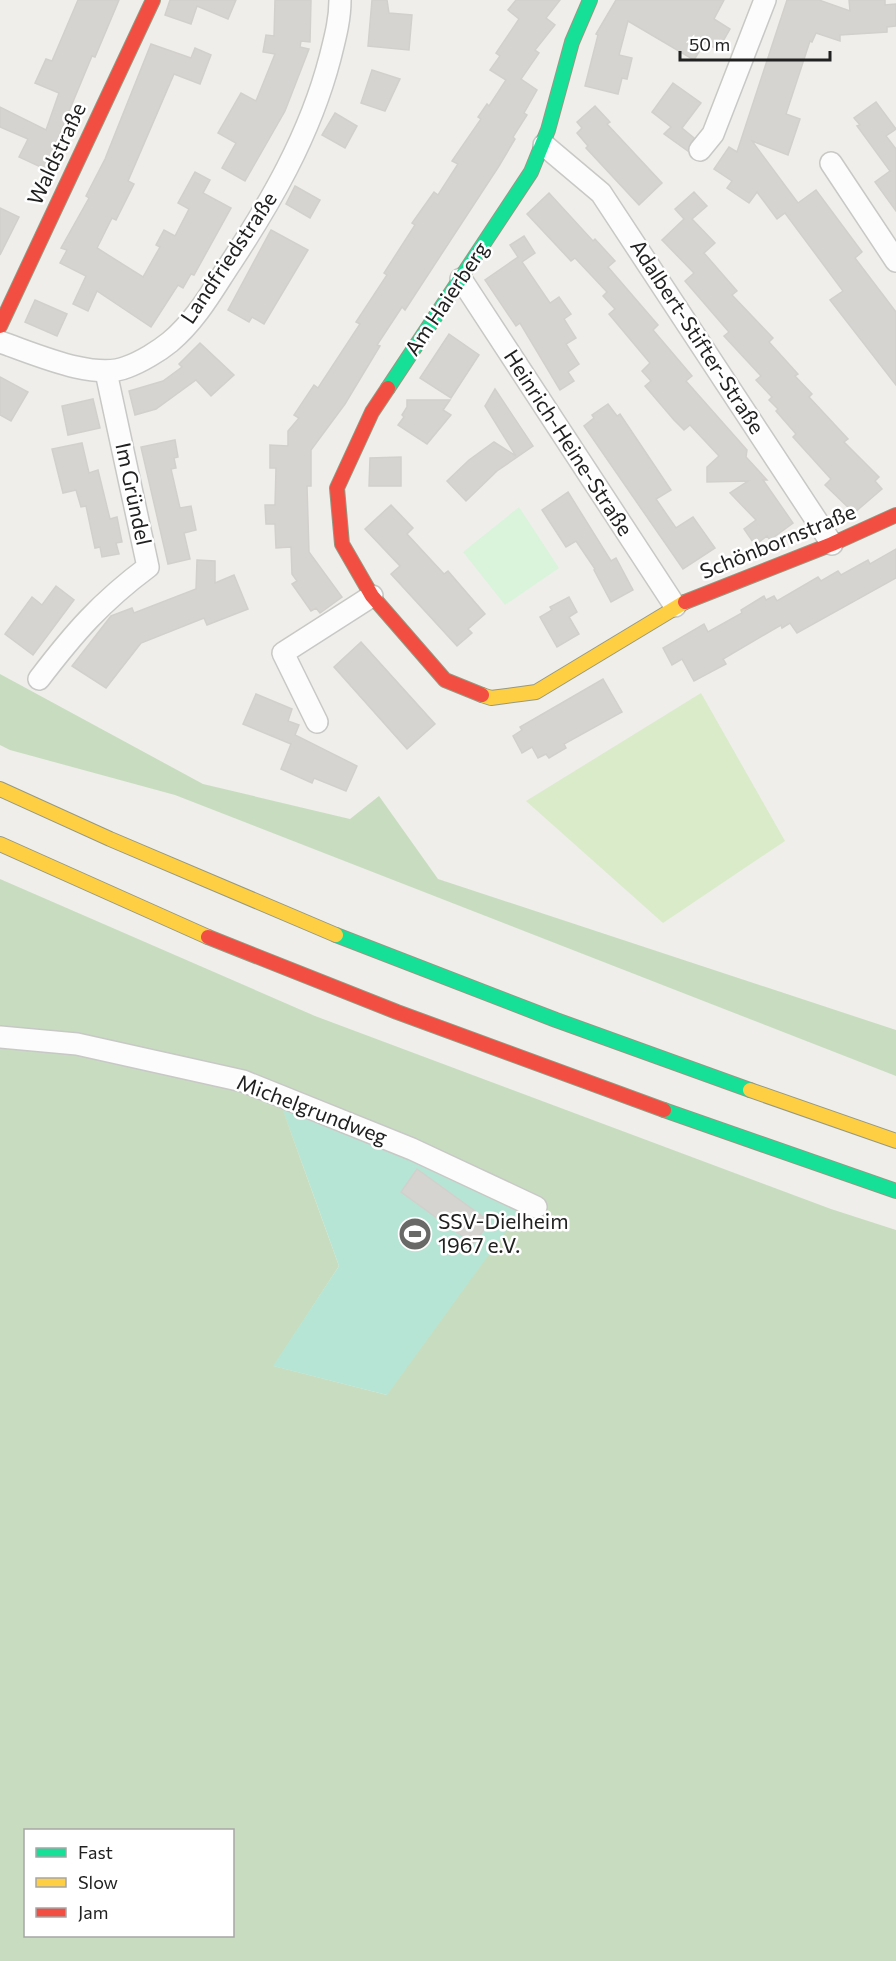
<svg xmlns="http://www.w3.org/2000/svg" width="896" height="1961" font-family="Commissioner,sans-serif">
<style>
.grass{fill:#daebca}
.forest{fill:#c8ddc0;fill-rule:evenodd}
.park{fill:#daf4dc}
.pitch{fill:#b7e5d5}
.building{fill:#d6d4d1;stroke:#d2d0cc;stroke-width:1.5}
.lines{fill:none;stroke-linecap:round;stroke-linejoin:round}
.street-casing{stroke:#c8c8c6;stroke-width:24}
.fast-casing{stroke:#959982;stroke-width:16}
.slow-casing{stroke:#959982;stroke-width:16}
.jam-casing{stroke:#959982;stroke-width:16}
.street{stroke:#fdfcfc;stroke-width:21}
.fast{stroke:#16e098;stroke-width:14}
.slow{stroke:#ffcf43;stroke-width:14}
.jam{stroke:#f24e42;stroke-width:14}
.labels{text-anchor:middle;stroke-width:5;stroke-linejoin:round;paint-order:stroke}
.street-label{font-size:21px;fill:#212121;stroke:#fff}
.poi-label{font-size:21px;fill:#212121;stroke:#fff;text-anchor:start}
</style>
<rect width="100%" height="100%" fill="#efeeea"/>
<path class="grass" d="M 701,693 L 785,841 L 663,923 L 526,801 Z"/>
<g class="forest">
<path d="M 0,674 L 203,784 L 350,819 L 379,796 L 438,879 L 896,1030 L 896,1076 L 175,795 L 10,750 L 0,745 Z"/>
<path d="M 0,879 L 315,1016 L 831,1209 L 896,1230 L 896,1961 L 0,1961 ZM 281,1105 L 387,1395 L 274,1366 L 339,1266 ZM 26,1830 L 232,1830 L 232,1936 L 26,1936 Z"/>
</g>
<path class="park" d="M 519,507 L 559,568 L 505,605 L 463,552 Z"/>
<path class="pitch" d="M 281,1104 L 527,1202 L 387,1395 L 273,1366 L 339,1266 Z"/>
<g class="building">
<path d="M 78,0 L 119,0 L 95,57 L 92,56 L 45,169 L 19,157 L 28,139 L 0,127 L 0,107 L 46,130 L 59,93 L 35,83 L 46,59 L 52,61 Z"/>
<path d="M 236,0 L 228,19 L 197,6 L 191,24 L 165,15 L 170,0 Z"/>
<path d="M 275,0 L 311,0 L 310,42 L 301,41 L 300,47 L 309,49 L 285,111 L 245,181 L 222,168 L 236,143 L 218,133 L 241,93 L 256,101 L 275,54 L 263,52 L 266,35 L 274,36 Z"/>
<path d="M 372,0 L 387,0 L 389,13 L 412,15 L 409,50 L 368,46 Z"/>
<path d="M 516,0 L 560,0 L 546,18 L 555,25 L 535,50 L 539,53 L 521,79 L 537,90 L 524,113 L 527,115 L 513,137 L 515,139 L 499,166 L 405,310 L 402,307 L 377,345 L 380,346 L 345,404 L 311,450 L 311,486 L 307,486 L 309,552 L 342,597 L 320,613 L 316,608 L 311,611 L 292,584 L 297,581 L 292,574 L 291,547 L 276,548 L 275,524 L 266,524 L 265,505 L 275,505 L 276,468 L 270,468 L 270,445 L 288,446 L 288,431 L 299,418 L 294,415 L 314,385 L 318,388 L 360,324 L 356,322 L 387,275 L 384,273 L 415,225 L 412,223 L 434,192 L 438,195 L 458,164 L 452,161 L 481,119 L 478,117 L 487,104 L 489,106 L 506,80 L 490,70 L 500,56 L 496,53 L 519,19 L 508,10 Z"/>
<path d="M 616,0 L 724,0 L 714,19 L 730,29 L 718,50 L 705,42 L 694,60 L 628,21 L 619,55 L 632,58 L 627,79 L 622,78 L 618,94 L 585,86 L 598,35 L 596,34 Z"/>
<path d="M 787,0 L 819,0 L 850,11 L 849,0 L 885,0 L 885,5 L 896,4 L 896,26 L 887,27 L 887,32 L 840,35 L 840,41 L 816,33 L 812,42 L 810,41 L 786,114 L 800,119 L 788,155 L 752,141 L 798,203 L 816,190 L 862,252 L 855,258 L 896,312 L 896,385 L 830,300 L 843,291 L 785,213 L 777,219 L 757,192 L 749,203 L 727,188 L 732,181 L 714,169 L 729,147 L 737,152 Z"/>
<path d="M 151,44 L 191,58 L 195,48 L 211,55 L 200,84 L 174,74 L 128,181 L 134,184 L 116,220 L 112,218 L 97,248 L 143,277 L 160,247 L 156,245 L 164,230 L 175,236 L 189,209 L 178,203 L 195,172 L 210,180 L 203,193 L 231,208 L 194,275 L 191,274 L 183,288 L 178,285 L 151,327 L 97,291 L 88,311 L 73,304 L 86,276 L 60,263 L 67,250 L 61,248 L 89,198 L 86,196 L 105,159 Z"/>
<path d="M 372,70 L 400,79 L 385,111 L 361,103 Z"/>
<path d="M 673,83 L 701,103 L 682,128 L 694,138 L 688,151 L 664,134 L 671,127 L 652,112 Z"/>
<path d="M 876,102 L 896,129 L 886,136 L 896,149 L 896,211 L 875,182 L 890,171 L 857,126 L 860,125 L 854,118 Z"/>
<path d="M 595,106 L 610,122 L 607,124 L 662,183 L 639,205 L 586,148 L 588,146 L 577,133 L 582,128 L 577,122 Z"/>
<path d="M 335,113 L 357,126 L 345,148 L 322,135 Z"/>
<path d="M 295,186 L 320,200 L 310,218 L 286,204 Z"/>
<path d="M 694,192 L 707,206 L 692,219 L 715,243 L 704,253 L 737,291 L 732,295 L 773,338 L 769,342 L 798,374 L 795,376 L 812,394 L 809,397 L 848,439 L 844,442 L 879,477 L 875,481 L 882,489 L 854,513 L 825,485 L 831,479 L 793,437 L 796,434 L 776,411 L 778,409 L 769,400 L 772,397 L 756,380 L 761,376 L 724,336 L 729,332 L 685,281 L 694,273 L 662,240 L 684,219 L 675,209 Z"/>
<path d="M 549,193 L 593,241 L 595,239 L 615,261 L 608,267 L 658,325 L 653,330 L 692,376 L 686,381 L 747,450 L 746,457 L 767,480 L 763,480 L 793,523 L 770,540 L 767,536 L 755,545 L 744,529 L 756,520 L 730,493 L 748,481 L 707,482 L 707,467 L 719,456 L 690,425 L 684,430 L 674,420 L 645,386 L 651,381 L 642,371 L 650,363 L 609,314 L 615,309 L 603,296 L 607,292 L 575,258 L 571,261 L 527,214 Z"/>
<path d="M 0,208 L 19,217 L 0,255 Z"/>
<path d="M 271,230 L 308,250 L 264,324 L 252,317 L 249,322 L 228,310 Z"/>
<path d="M 524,236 L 535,253 L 522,262 L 550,303 L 559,297 L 571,314 L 564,319 L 576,338 L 566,344 L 579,364 L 568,372 L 574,381 L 560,390 L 520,323 L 516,326 L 485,280 L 518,257 L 510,245 Z"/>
<path d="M 35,300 L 67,314 L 57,336 L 25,322 Z"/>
<path d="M 449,334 L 479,355 L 451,398 L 420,378 Z"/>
<path d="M 200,343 L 234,375 L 211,396 L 196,380 L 156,409 L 135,415 L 129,391 L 163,381 L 182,367 L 179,364 Z"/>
<path d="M 0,377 L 28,392 L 11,421 L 0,415 Z"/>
<path d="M 495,389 L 533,446 L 497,471 L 466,501 L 447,481 L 469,460 L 494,442 L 516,456 L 485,406 Z"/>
<path d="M 93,399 L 100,428 L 68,435 L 62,406 Z"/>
<path d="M 407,400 L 450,400 L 443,410 L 451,415 L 427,444 L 398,425 L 404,417 L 402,415 L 407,407 Z"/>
<path d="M 608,404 L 617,416 L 620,414 L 671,490 L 656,499 L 676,528 L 693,517 L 715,548 L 683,569 L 584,426 L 594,418 L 592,415 Z"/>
<path d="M 175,440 L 178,457 L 174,458 L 176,468 L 171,469 L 180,508 L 191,506 L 196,530 L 184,533 L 190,559 L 168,564 L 141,447 Z"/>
<path d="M 82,443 L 89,473 L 98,470 L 110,519 L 117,517 L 122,542 L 116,543 L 119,554 L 102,557 L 100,547 L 95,548 L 86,506 L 81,507 L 76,490 L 63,493 L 52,449 Z"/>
<path d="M 401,457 L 401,486 L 369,486 L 370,458 Z"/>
<path d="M 568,492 L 611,561 L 616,558 L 633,590 L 611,602 L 594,570 L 595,569 L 576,541 L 566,547 L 542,510 Z"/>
<path d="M 391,505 L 413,528 L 407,534 L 444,574 L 448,571 L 485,614 L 468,629 L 472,633 L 457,646 L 391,574 L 400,566 L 365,529 Z"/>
<path d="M 896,549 L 896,578 L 797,633 L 790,623 L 782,628 L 781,625 L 723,659 L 726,664 L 694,681 L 682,659 L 672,665 L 663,648 L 704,624 L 708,632 L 742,613 L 741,610 L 764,596 L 766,600 L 774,596 L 777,601 L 818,577 L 821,581 L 838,571 L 841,575 L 868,560 L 870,564 Z"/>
<path d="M 197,560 L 215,561 L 215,583 L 234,575 L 248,609 L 207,625 L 204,618 L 141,643 L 106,688 L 72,666 L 111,616 L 132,608 L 134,613 L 196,589 Z"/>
<path d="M 56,586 L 74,600 L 33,655 L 5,634 L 32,597 L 42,605 Z"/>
<path d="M 569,597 L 577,612 L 569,617 L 579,634 L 557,647 L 540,617 L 552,610 L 550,607 Z"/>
<path d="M 361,642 L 435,724 L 407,749 L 334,667 Z"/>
<path d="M 603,679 L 622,712 L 564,744 L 566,748 L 549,758 L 546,754 L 538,758 L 532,747 L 522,753 L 513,736 L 522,730 L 520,727 Z"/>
<path d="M 256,694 L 292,709 L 288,721 L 299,725 L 295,735 L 357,766 L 346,791 L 314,778 L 312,783 L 281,769 L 291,744 L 243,724 Z"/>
<path d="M 417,1169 L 490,1222 L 473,1244 L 401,1192 Z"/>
</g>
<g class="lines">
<defs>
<g id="street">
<path d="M 544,145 L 601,193 L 832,544"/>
<path d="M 700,150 L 713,134 L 765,0"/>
<path d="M 831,163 L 896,261"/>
<path d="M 461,279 L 675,606"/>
<path d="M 0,342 C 33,353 94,381 127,367 C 141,362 159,351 170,342 C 194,322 210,295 226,270 C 270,204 310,135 330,58 C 335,38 340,20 340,0"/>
<path d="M 39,679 C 74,633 101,602 148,567 L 106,372"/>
<path d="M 317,722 L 283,653 L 372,596"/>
<path d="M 0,1037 L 77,1044 L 243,1081 L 412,1149 L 536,1207"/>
</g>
<g id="fast">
<path d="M 388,388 L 531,172 L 548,130 L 572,42 L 590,0"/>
<path d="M 336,935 L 556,1020 L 750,1090"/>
<path d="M 664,1110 L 896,1191"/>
</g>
<g id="slow">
<path d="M 482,695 L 491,698 L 536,692 L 685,602"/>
<path d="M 0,789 L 110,839 L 336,935"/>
<path d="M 0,844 L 208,937"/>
<path d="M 750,1090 L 896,1141"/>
</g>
<g id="jam">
<path d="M 0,326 L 153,0"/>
<path d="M 388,388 L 372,412 L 337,488 L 342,544 L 372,596 L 445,680 L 482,695"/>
<path d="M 685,602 L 832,544 L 896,515"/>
<path d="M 208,937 L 397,1012 L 664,1110"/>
</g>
</defs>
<use href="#street" class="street-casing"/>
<use href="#fast" class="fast-casing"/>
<use href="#slow" class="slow-casing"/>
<use href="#jam" class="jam-casing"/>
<use href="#street" class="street"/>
<use href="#fast" class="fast"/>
<use href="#slow" class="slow"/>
<use href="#jam" class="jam"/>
</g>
<defs>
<symbol id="stadium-disc" viewBox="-11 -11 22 22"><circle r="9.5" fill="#696967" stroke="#fff"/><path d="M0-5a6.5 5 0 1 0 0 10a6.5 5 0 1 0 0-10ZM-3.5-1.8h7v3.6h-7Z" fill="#fff"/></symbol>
</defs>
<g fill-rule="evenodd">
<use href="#stadium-disc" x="396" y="1215" width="38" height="38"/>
</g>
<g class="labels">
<g class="street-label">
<text transform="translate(57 154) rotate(-65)" y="7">Waldstraße</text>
<text transform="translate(229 258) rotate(-56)" y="7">Landfriedstraße</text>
<text transform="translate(447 299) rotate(-56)" y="7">Am Haierberg</text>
<text transform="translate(697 337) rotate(57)" y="7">Adalbert-Stifter-Straße</text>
<text transform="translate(568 443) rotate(57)" y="7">Heinrich-Heine-Straße</text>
<text transform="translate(133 494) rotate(78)" y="7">Im Gründel</text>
<text transform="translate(778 542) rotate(-22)" y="7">Schönbornstraße</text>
<text transform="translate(312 1110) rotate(21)" y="7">Michelgrundweg</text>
</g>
<g class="poi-label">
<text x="438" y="1229">SSV-Dielheim<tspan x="438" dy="24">1967 e.V.</tspan></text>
</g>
</g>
<rect x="24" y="1829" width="210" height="108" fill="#ffffff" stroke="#a6a6a6" stroke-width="1.5"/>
<rect x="36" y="1848" width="30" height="9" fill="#16e098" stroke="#a6a6a6" stroke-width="1.5"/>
<text x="78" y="1859" font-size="18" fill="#212121">Fast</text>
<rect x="36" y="1878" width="30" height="9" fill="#ffcf43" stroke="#a6a6a6" stroke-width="1.5"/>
<text x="78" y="1889" font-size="18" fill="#212121">Slow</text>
<rect x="36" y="1908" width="30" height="9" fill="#f24e42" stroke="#a6a6a6" stroke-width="1.5"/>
<text x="78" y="1919" font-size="18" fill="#212121">Jam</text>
<path d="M680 51v9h150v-9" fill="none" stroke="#212121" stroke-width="3"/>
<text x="689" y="51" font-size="18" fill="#212121" stroke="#ffffff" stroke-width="4.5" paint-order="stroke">50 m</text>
</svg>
